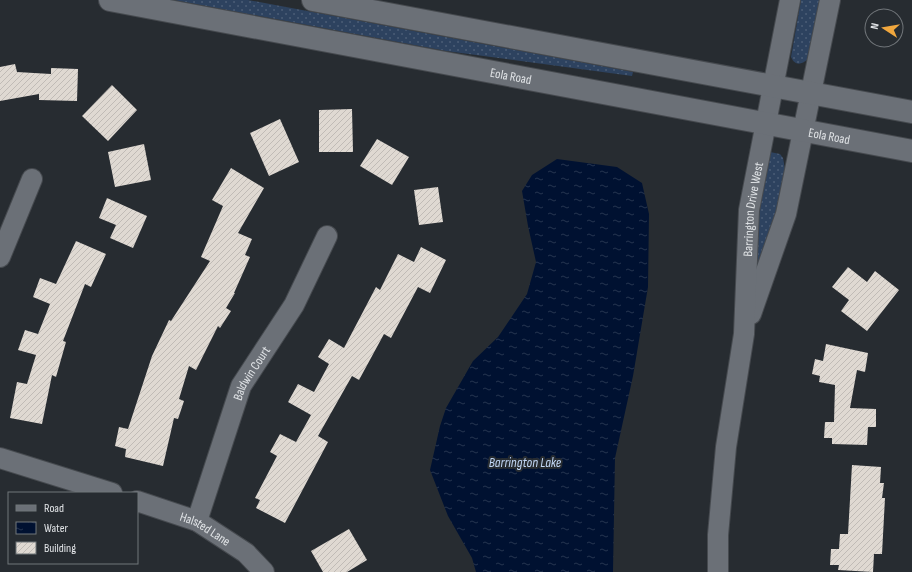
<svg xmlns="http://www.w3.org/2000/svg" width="912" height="572" font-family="'Sofia Sans Condensed',sans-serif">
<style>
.grass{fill:url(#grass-dots)}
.water{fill:url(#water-ripples)}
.building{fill:url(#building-hatch)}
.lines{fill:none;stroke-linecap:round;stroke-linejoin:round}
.minor-casing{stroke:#464a4f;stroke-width:22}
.tertiary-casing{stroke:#464a4f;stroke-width:24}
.minor{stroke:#6b7077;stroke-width:20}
.tertiary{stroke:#6b7077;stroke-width:22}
.labels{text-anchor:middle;stroke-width:4;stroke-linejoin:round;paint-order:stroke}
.street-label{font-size:13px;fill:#e1e4e7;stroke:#272c31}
.water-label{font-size:14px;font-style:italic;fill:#c2d7f5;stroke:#272c31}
</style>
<defs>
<pattern id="grass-dots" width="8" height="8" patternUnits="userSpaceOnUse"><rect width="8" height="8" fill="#2d425f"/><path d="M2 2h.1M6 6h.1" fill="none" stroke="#4b5d76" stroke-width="1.8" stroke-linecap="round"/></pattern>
<pattern id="water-ripples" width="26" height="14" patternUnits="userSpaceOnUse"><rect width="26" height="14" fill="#001131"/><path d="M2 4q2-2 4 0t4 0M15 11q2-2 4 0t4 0" fill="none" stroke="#25344f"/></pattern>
<pattern id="building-hatch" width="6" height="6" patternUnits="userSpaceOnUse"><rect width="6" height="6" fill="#dfd9d2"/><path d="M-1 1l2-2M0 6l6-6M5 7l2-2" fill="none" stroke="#c0bbb6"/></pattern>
</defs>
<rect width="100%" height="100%" fill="#272c31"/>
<g class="grass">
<path d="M 174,0 L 248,0 L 633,72 L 632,76 L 446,51 Z"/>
<path d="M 801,0 L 820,0 L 808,59 C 801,65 795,66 791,57 Z"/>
<path d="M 770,152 L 780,154 L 783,158 L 785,169 L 775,215 L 756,269 L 753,211 Z"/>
</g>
<path class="water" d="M 557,159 L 617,167 L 642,183 L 649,214 L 648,287 L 633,376 L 615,458 L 613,572 L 476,572 L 472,558 L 448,516 L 430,470 L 440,426 L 446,408 L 473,361 L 498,337 L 527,294 L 536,262 L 528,226 L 522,191 L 532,175 Z"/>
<g class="building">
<path d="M 15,64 L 17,72 L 51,74 L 51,68 L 78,69 L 77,101 L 39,100 L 39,94 L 0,101 L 0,67 Z"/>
<path d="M 112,85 L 137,110 L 108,141 L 82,116 Z"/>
<path d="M 352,109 L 353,152 L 319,152 L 319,110 Z"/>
<path d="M 280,119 L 299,162 L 269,176 L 250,133 Z"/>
<path d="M 377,139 L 409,157 L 392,185 L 360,166 Z"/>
<path d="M 144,144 L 151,180 L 115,187 L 108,152 Z"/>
<path d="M 231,168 L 264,188 L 238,233 L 252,239 L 245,255 L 250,257 L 234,293 L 235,293 L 226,308 L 231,311 L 220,328 L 218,326 L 196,370 L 189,366 L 179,399 L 184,401 L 178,419 L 174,418 L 163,466 L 125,457 L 126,449 L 115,446 L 119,427 L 128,429 L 152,356 L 169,320 L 171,321 L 210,261 L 201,257 L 223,206 L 212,200 Z"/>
<path d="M 438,187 L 443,222 L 419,225 L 414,190 Z"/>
<path d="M 107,198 L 147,216 L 133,248 L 110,238 L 116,225 L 99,218 Z"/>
<path d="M 76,241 L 106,254 L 91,287 L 85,284 L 63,341 L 66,342 L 56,377 L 52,375 L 42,424 L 10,418 L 17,382 L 27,384 L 36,355 L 18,350 L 25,330 L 38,334 L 50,304 L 33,297 L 40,278 L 56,284 Z"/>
<path d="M 421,247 L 446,260 L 430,293 L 418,287 L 391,338 L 384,334 L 359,380 L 352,376 L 318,436 L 328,442 L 285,523 L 256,508 L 260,500 L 255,498 L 277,456 L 270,452 L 280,434 L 296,442 L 311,415 L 288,402 L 298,384 L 314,392 L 329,364 L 318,357 L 329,339 L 344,348 L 376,287 L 380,290 L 398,254 L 414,262 Z"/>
<path d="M 848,267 L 867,282 L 875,271 L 899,290 L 867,331 L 841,311 L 849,300 L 832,287 Z"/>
<path d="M 826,344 L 868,353 L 865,372 L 857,370 L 850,408 L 876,409 L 876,427 L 868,427 L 867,445 L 832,444 L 832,438 L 824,438 L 825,422 L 834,422 L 835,385 L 819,382 L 820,376 L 812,374 L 815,359 L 823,361 Z"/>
<path d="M 852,465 L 881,467 L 880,483 L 884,483 L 882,498 L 885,498 L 882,554 L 874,554 L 873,572 L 838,570 L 839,565 L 830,565 L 831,549 L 839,549 L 840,534 L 848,534 Z"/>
<path d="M 349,529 L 367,560 L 347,572 L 323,572 L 311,551 Z"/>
</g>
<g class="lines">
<defs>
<g id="minor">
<path d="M 0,257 L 32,179"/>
<path d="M 751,314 L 786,214 L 830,0"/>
<path d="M 0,458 L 112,493"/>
<path id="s1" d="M 137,501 L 197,521 L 246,553 L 264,572"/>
<path id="s2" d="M 197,521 L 241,386 L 294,305 L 327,236"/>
<path id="s3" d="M 718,572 L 718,535 L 726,447 L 744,334 L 749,210 L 790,0"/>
</g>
<g id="tertiary">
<path id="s4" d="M 110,0 L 912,151"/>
<path d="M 313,0 L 912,112"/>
</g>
</defs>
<use href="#minor" class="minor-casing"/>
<use href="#tertiary" class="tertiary-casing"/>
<use href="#minor" class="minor"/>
<use href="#tertiary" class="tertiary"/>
</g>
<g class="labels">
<g class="street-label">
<text dy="5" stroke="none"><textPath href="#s4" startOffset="408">Eola Road</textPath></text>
<text dy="5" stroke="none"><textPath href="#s4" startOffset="732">Eola Road</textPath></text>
<text dy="5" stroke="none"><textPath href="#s3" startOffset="365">Barrington Drive West</textPath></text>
<text dy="5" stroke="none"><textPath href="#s2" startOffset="158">Baldwin Court</textPath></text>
<text dy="5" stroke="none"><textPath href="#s1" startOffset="74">Halsted Lane</textPath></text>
</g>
<g class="water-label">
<text x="525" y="467">Barrington Lake</text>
</g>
</g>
<rect x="8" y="492" width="130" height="72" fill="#272c31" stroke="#71767a"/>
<rect x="16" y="505" width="20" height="6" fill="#6b7077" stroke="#71767a"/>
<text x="44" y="512" font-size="12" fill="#e1e4e7">Road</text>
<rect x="16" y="522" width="20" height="12" fill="url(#water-ripples)" stroke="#71767a"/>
<text x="44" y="532" font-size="12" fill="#e1e4e7">Water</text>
<rect x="16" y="542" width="20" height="12" fill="url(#building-hatch)" stroke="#71767a"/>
<text x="44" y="552" font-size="12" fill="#e1e4e7">Building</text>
<g transform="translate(884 28) rotate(282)"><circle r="19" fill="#272c31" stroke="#71767a"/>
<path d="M0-3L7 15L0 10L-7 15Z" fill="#f0a73e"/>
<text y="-6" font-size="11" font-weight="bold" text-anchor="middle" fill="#e1e4e7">N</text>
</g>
</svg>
